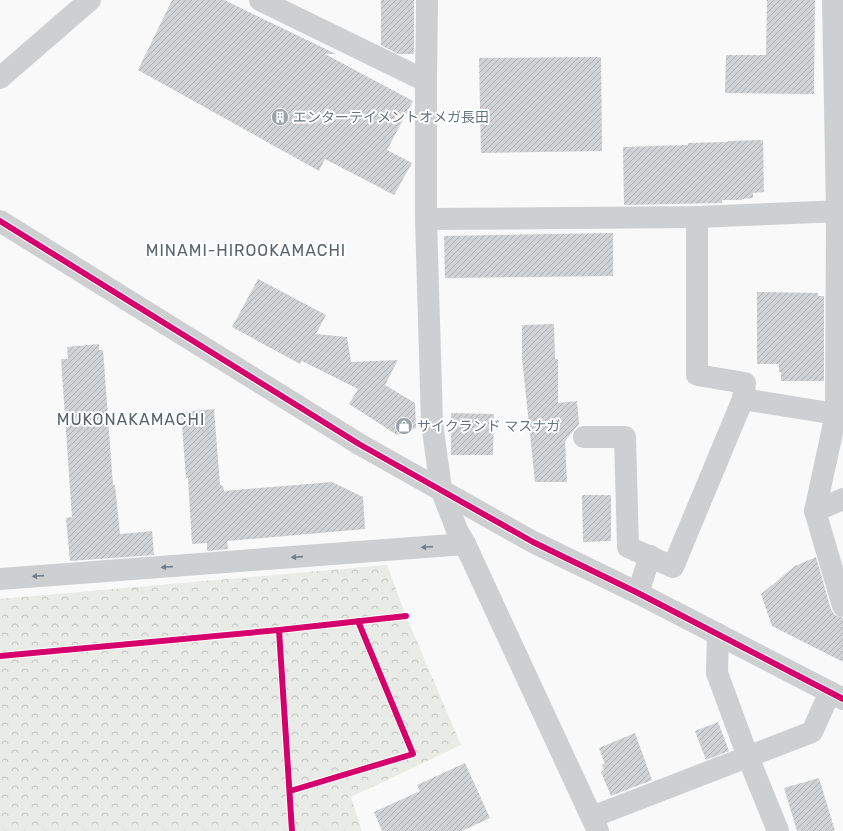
<svg xmlns="http://www.w3.org/2000/svg" width="843" height="831" font-family="Rubik,'Noto Sans JP',sans-serif">
<style>
.forest{fill:url(#forest-crowns)}
.building{fill:url(#building-hatch)}
.lines{fill:none;stroke-linecap:round;stroke-linejoin:round}
.minor{stroke:#cecfd0;stroke-width:22}
.cycleway-casing{stroke:#fff;stroke-width:8}
.cycleway{stroke:#d6006c;stroke-width:6}
.oneway{fill:#707f8b}
.labels{text-anchor:middle;stroke-width:4;stroke-linejoin:round;paint-order:stroke}
.poi-label{font-size:14px;fill:#657683;stroke:#fff;text-anchor:start}
.quarter-label{font-size:16px;letter-spacing:1px;fill:#57646e;stroke:#fff}
</style>
<defs>
<pattern id="forest-crowns" width="20" height="18" patternUnits="userSpaceOnUse"><rect width="20" height="18" fill="#e8ebe6"/><path d="M2 6a3 3 0 1 1 6 0M12 15a3 3 0 1 1 6 0" fill="none" stroke="#c0c3c0"/></pattern>
<pattern id="building-hatch" width="6" height="6" patternUnits="userSpaceOnUse"><rect width="6" height="6" fill="#d0d2d3"/><path d="M-1 1l2-2M0 6l6-6M5 7l2-2" fill="none" stroke="#acafb1"/></pattern>
</defs>
<rect width="100%" height="100%" fill="#f9f9f9"/>
<path class="forest" d="M 387,565 L 406,616 L 461,745 L 351,797 L 362,831 L 0,831 L 0,599 Z"/>
<g class="building">
<path d="M 172,0 L 224,0 L 336,54 L 325,54 L 413,101 L 387,150 L 412,163 L 394,195 L 325,159 L 319,171 L 138,70 Z"/>
<path d="M 381,0 L 414,0 L 414,54 L 398,54 L 381,45 Z"/>
<path d="M 767,0 L 815,0 L 814,94 L 725,93 L 726,55 L 766,55 Z"/>
<path d="M 601,57 L 602,151 L 481,153 L 479,58 Z"/>
<path d="M 763,140 L 764,192 L 753,193 L 753,198 L 742,199 L 742,200 L 722,200 L 722,203 L 624,205 L 623,147 L 688,145 L 688,143 L 728,142 L 728,141 Z"/>
<path d="M 613,233 L 613,276 L 445,278 L 444,236 Z"/>
<path d="M 258,279 L 326,315 L 316,334 L 347,337 L 351,362 L 398,360 L 385,385 L 415,403 L 416,428 L 397,435 L 349,404 L 358,389 L 302,361 L 300,364 L 232,327 Z"/>
<path d="M 757,292 L 818,293 L 818,296 L 824,296 L 824,381 L 781,381 L 781,372 L 779,372 L 779,364 L 757,364 Z"/>
<path d="M 554,324 L 555,359 L 558,359 L 558,403 L 577,401 L 579,424 L 565,441 L 567,482 L 535,482 L 522,358 L 522,325 Z"/>
<path d="M 99,344 L 99,350 L 103,350 L 113,485 L 115,485 L 120,534 L 152,531 L 154,555 L 70,561 L 66,518 L 72,517 L 61,359 L 68,359 L 67,347 Z"/>
<path d="M 214,409 L 220,485 L 223,486 L 224,491 L 332,482 L 363,497 L 365,529 L 227,541 L 228,549 L 207,551 L 207,543 L 192,544 L 188,478 L 186,478 L 181,412 Z"/>
<path d="M 451,413 L 494,414 L 493,455 L 451,455 Z"/>
<path d="M 582,495 L 611,495 L 611,541 L 583,542 Z"/>
<path d="M 816,557 L 831,610 L 835,615 L 843,618 L 843,662 L 772,626 L 761,594 L 795,566 Z"/>
<path d="M 718,722 L 729,751 L 706,760 L 695,731 Z"/>
<path d="M 635,733 L 652,780 L 611,796 L 601,772 L 604,770 L 602,765 L 605,764 L 599,748 Z"/>
<path d="M 465,763 L 490,818 L 462,831 L 382,831 L 374,812 L 420,791 L 417,785 Z"/>
<path d="M 819,778 L 835,831 L 797,831 L 784,788 Z"/>
</g>
<g class="lines">
<g class="minor">
<path d="M 260,0 L 426,81"/>
<path d="M 427,0 L 426,81 L 426,219 L 432,423 L 441,489 L 457,530 L 465,544 L 598,831"/>
<path d="M 833,0 L 837,211 L 836,414 L 815,511 L 843,606"/>
<path d="M 0,78 L 90,0"/>
<path d="M 426,219 L 697,217 L 843,211"/>
<path d="M 0,221 L 359,444 L 533,542 L 638,593 L 843,699"/>
<path d="M 743,399 L 836,414"/>
<path d="M 584,437 L 625,437 L 628,547 L 673,567 L 743,399 L 745,383 L 697,375 L 697,217"/>
<path d="M 815,511 L 843,499"/>
<path d="M 0,579 L 465,544"/>
<path d="M 638,593 L 650,556"/>
<path d="M 718,634 L 717,673 L 748,757 L 778,831"/>
<path d="M 592,817 L 812,732 L 830,692"/>
</g>
<defs>
<g id="cycleway">
<path d="M 0,221 L 359,444 L 533,542 L 638,593 L 843,699"/>
<path d="M 0,656 L 279,630"/>
<path d="M 290,791 L 413,754 L 358,621"/>
<path d="M 292,831 L 279,630 L 406,616"/>
</g>
</defs>
<use href="#cycleway" class="cycleway-casing"/>
<use href="#cycleway" class="cycleway"/>
</g>
<defs><path id="oneway-solid" d="M-6-.8H1V-3.2L6.5 0L1 3.2V.8H-6Z"/></defs>
<g class="oneway">
<use href="#oneway-solid" transform="translate(427 547) rotate(176)"/>
<use href="#oneway-solid" transform="translate(297 557) rotate(176)"/>
<use href="#oneway-solid" transform="translate(167 567) rotate(176)"/>
<use href="#oneway-solid" transform="translate(38 576) rotate(176)"/>
</g>
<defs>
<symbol id="building-disc" viewBox="-11 -11 22 22"><circle r="9.5" fill="#99a4ac" stroke="#fff"/><path d="M-4-6H4V6H1V3H-1V6H-4ZM-2.5-4.3h1.7v1.8h-1.7ZM.8-4.3h1.7v1.8H.8ZM-2.5-1h1.7V.8h-1.7ZM.8-1h1.7V.8H.8Z" fill="#fff"/></symbol>
<symbol id="shop-disc" viewBox="-11 -11 22 22"><circle r="9.5" fill="#99a4ac" stroke="#fff"/><path d="M-5-2.5h2.3a2.7 3.5 0 0 1 5.4 0H5L5.5 6h-11ZM-1.5-2.5h3a1.5 2.3 0 0 0-3 0Z" fill="#fff"/></symbol>
</defs>
<g fill-rule="evenodd">
<use href="#building-disc" x="270" y="107" width="20" height="20"/>
<use href="#shop-disc" x="394" y="416" width="20" height="20"/>
</g>
<g class="labels">
<g class="poi-label">
<text x="293" y="122">エンターテイメントオメガ長田</text>
<text x="417" y="431">サイクランド マスナガ</text>
</g>
<g class="quarter-label">
<text x="246" y="256">MINAMI-HIROOKAMACHI</text>
<text x="131" y="425">MUKONAKAMACHI</text>
</g>
</g>
</svg>
